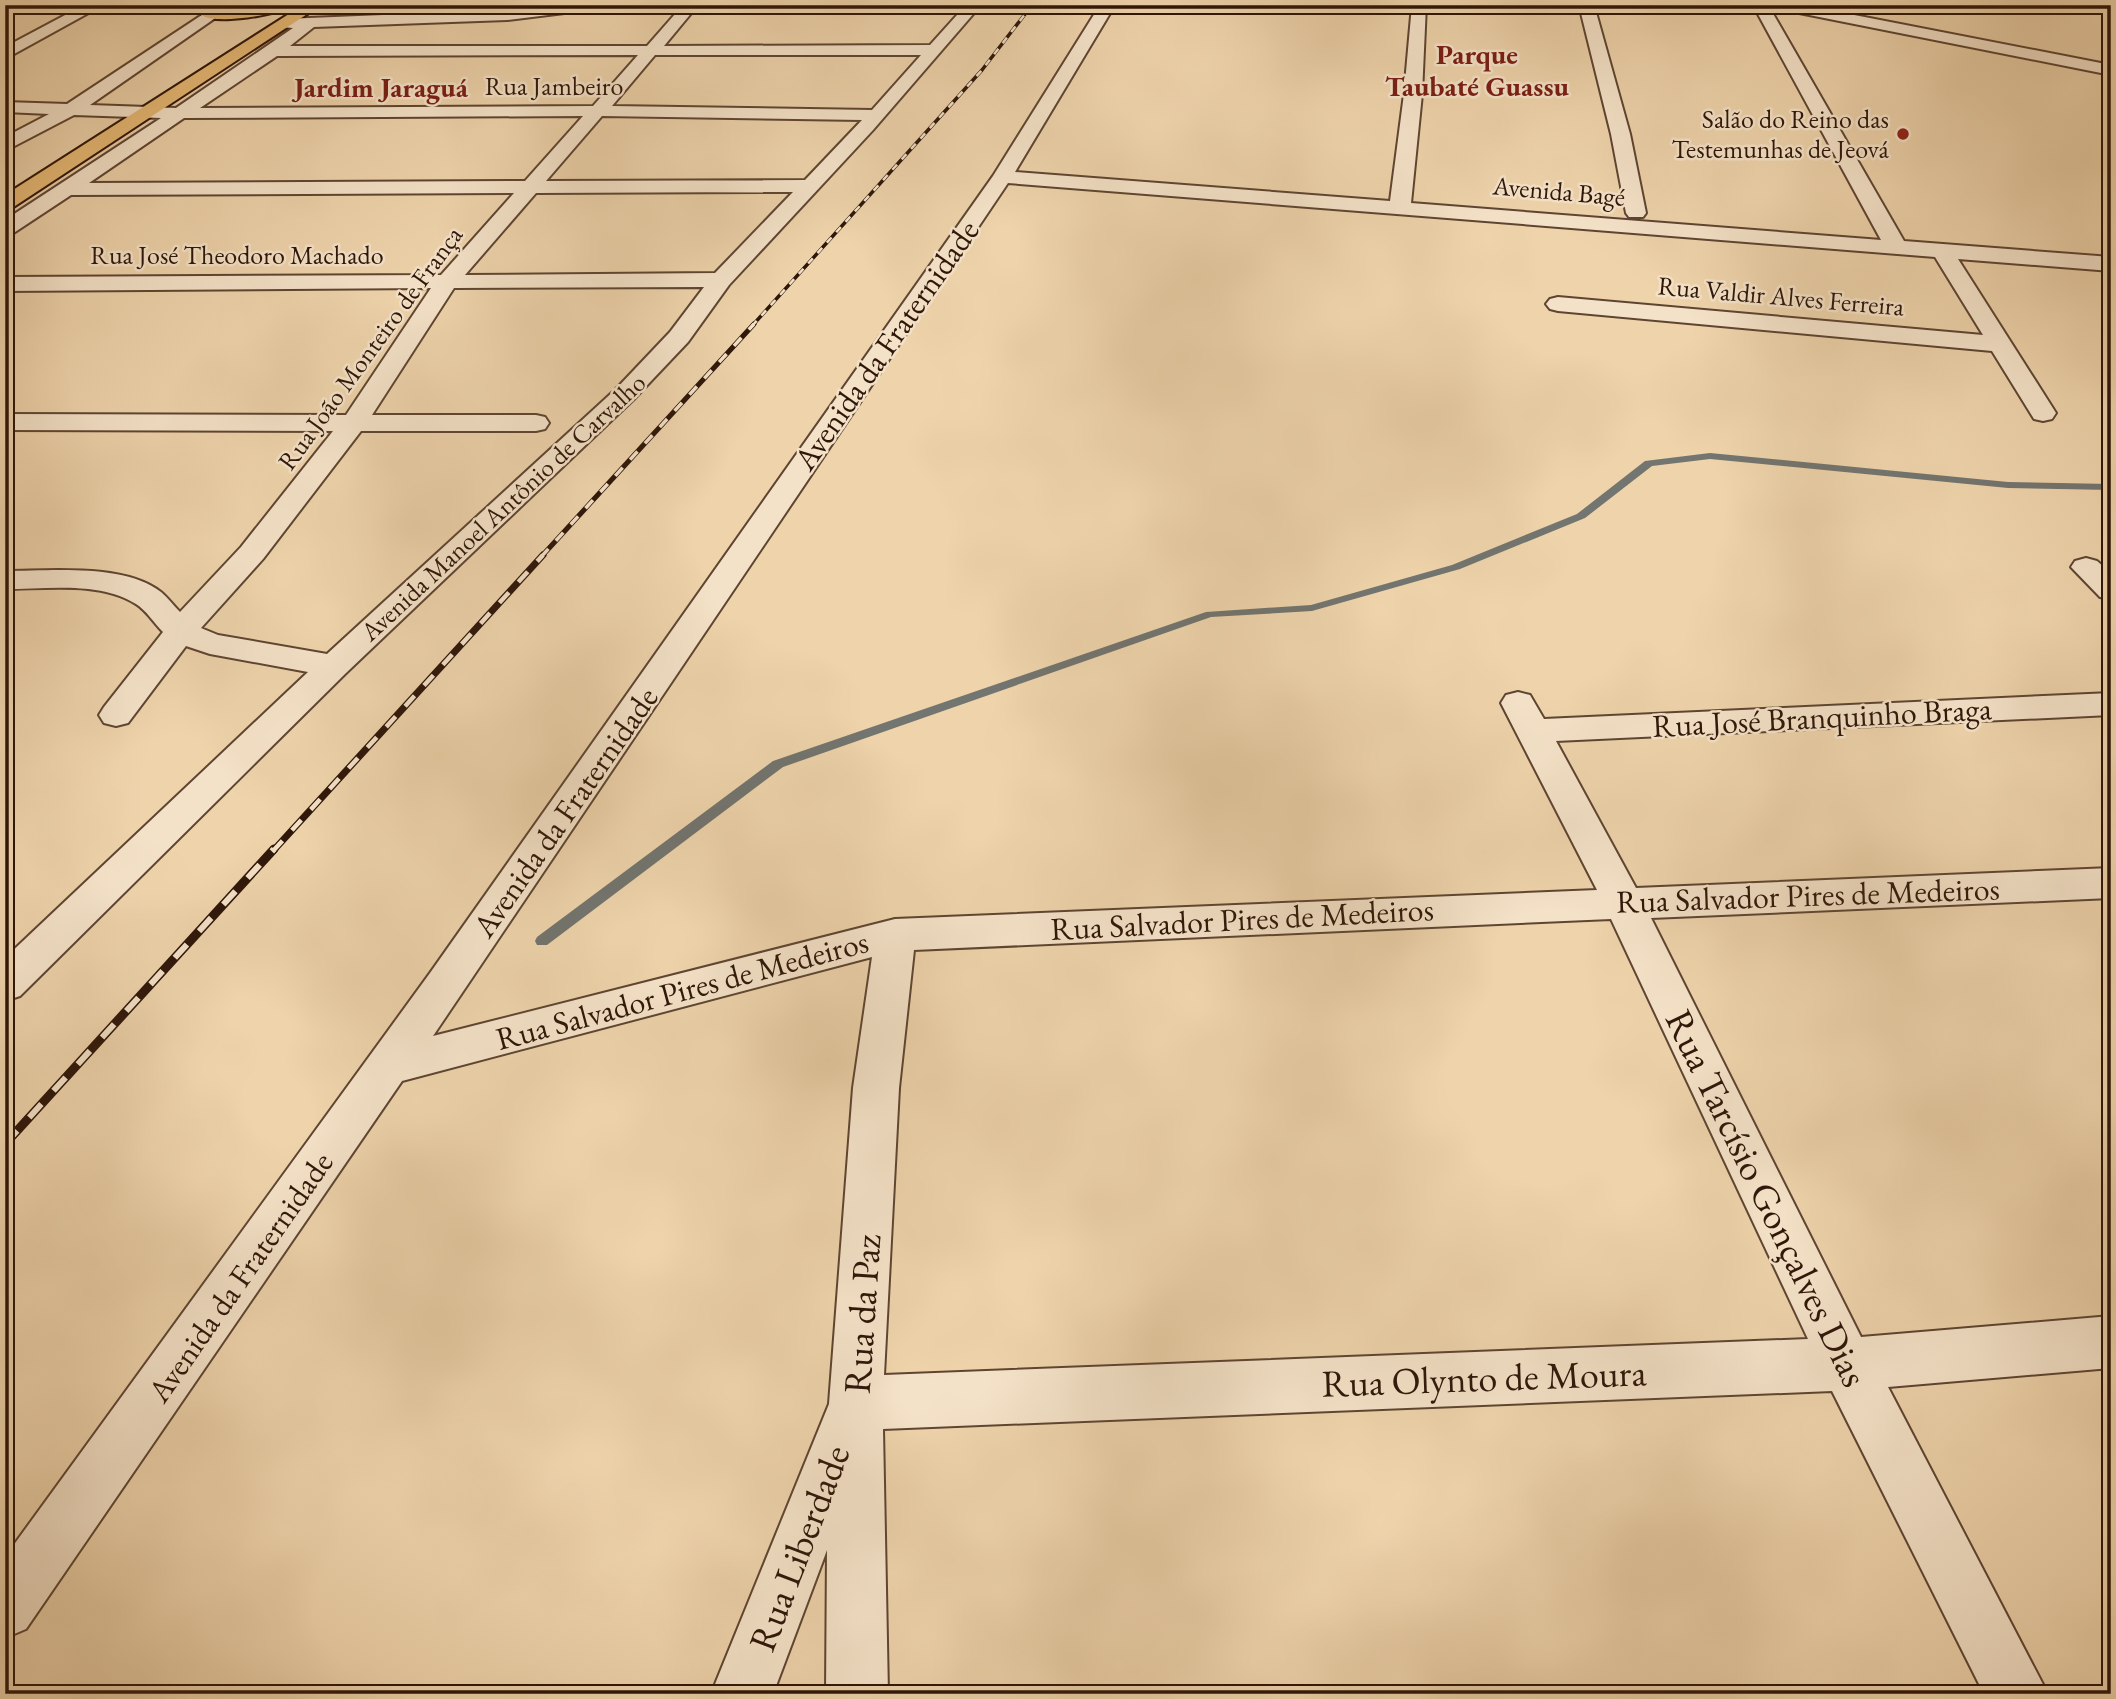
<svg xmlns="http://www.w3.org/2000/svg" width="2116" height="1699" font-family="'EB Garamond',serif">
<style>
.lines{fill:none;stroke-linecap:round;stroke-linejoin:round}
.stream{fill:#727570;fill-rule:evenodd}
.street-casing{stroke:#5e4532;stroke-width:4}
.primary-casing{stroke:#2e1609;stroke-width:4}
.street{fill:#f4e2c8;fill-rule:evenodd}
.primary{fill:#e7ba76;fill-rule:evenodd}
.rail-far3-casing{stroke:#2e1609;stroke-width:3.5}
.rail-far2-casing{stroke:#2e1609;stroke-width:5}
.rail-far1-casing{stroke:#2e1609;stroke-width:7}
.rail-casing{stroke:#2e1609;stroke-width:9}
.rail-far3{stroke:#f4e2c8;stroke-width:2.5;stroke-dasharray:7;stroke-linecap:butt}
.rail-far2{stroke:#f4e2c8;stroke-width:3.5;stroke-dasharray:11;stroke-linecap:butt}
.rail-far1{stroke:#f4e2c8;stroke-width:4.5;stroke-dasharray:14;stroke-linecap:butt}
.rail{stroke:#f4e2c8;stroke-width:6;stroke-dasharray:18;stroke-linecap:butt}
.poi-dot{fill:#8f2418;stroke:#f4e2c8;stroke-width:2.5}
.labels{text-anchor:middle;stroke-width:5;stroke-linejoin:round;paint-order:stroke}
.far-street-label{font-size:26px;fill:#2e1609;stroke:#f4e2c8}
.far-poi-label{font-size:26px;fill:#2e1609;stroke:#f4e2c8;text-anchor:end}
.far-neighbourhood-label{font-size:28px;font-weight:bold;fill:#7a1f14;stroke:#f4e2c8}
.street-label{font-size:32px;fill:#2e1609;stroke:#f4e2c8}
.near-street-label{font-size:38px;fill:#2e1609;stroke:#f4e2c8}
</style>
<rect width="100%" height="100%" fill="#eed3ab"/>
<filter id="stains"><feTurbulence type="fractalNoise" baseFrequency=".00286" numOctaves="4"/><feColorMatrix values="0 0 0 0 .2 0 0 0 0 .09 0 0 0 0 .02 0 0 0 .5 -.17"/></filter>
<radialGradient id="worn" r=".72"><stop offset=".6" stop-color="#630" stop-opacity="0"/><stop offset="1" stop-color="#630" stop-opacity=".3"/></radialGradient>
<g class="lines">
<path class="stream" d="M 1710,453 L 2008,482 L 2111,484 L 2111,490 L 2008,488 L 1710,459 L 1652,466 L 1585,518 L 1460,569 L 1312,611 L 1211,617 L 783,767 L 547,945 L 537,945 L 535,941 L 537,937 L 773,761 L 1206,612 L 1311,605 L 1452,565 L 1577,514 L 1645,461 Z"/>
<defs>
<g id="street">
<path d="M 84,5 L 103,5 L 5,59 L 5,47 Z"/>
<path d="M 217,5 L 234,5 L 90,105 L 176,108 L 293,28 L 279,27 L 276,24 L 279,21 L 284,19 L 507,10 L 554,5 L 604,5 L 597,9 L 507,20 L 314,27 L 290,46 L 647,46 L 683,5 L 698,5 L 664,46 L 930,45 L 966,5 L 981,5 L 873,130 L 729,285 L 688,342 L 634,399 L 346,673 L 20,996 L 5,1001 L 5,958 L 308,672 L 210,654 L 186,646 L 128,723 L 116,726 L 104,723 L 99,715 L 104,707 L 163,632 C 154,623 146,610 136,604 C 100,581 46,589 5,589 L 5,571 C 50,571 124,563 161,592 C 168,598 174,606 180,612 L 241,547 L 333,431 L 5,430 L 5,414 L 346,415 L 431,288 L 5,291 L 5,277 L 441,275 L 514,193 L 71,195 L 12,234 L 5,236 L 5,220 L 161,118 L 74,115 L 5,151 L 5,137 L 49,114 L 5,112 L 5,102 L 67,104 ZM 638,55 L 593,106 L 200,108 L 277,56 ZM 655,55 L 921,55 L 872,110 L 612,106 ZM 583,116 L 525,181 L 89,183 L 184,118 ZM 602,116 L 862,120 L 805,180 L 546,181 ZM 793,192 L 715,273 L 465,275 L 536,193 ZM 704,287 L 670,332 L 616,389 L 327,654 L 218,635 L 201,628 L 263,559 L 361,431 L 536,431 L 545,429 L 549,423 L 545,417 L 536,415 L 372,415 L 454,288 Z"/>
<path d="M 1100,5 L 1115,5 L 1015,172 L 1390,201 L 1404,94 L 1412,5 L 1426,5 L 1422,94 L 1411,203 L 1881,240 L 1753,5 L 1768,5 L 1904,241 L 2111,257 L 2111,271 L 1958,259 L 2056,413 L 2052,419 L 2043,421 L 2034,419 L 1992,351 L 1558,311 L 1550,309 L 1546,304 L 1550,299 L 1558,297 L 1983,335 L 1935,257 L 1008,183 L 433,1036 L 895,919 L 1597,890 L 1501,703 L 1506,695 L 1518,692 L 1530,695 L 1544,719 L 2111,693 L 2111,715 L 1556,741 L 1636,888 L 2111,868 L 2111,898 L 1651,918 L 1861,1337 L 2111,1316 L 2111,1368 L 1888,1387 L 2048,1694 L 1984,1694 L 1832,1391 L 883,1429 L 888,1694 L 826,1694 L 827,1550 L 773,1694 L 711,1694 L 829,1404 L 853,1088 L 872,957 L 402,1081 L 26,1629 L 5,1638 L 5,1557 L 430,973 L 993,176 ZM 1611,919 L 1808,1339 L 884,1375 L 899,1088 L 914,950 Z"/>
<path d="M 1579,5 L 1594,5 L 1630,134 L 1646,213 L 1643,217 L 1629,217 L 1626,213 L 1611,134 Z"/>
<path d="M 1772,5 L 1803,5 L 2111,65 L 2111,75 L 1779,9 Z"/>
<path d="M 2098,5 L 2111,5 L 2111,13 Z"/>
<path d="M 2086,558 L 2097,561 L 2111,573 L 2111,599 L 2100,597 L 2071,567 L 2075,561 Z"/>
</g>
<g id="primary">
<path d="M 261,5 L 293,5 C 282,15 213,25 202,15 L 210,10 Z"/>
<path d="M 303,5 L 321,5 L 12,208 L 5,210 L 5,195 Z"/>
</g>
</defs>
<use href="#street" class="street-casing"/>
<use href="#primary" class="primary-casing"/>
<use href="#street" class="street"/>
<use href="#primary" class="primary"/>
<defs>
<path id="rail-far3" d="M 752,326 L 982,70 L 1032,5"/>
<path id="rail-far2" d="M 541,557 L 754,324"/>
<path id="rail-far1" d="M 273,851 L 543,555"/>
<path id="rail" d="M 5,1144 L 274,849"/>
</defs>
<use href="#rail-far3" class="rail-far3-casing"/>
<use href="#rail-far2" class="rail-far2-casing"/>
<use href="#rail-far1" class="rail-far1-casing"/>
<use href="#rail" class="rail-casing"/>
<use href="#rail-far3" class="rail-far3"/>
<use href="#rail-far2" class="rail-far2"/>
<use href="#rail-far1" class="rail-far1"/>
<use href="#rail" class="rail"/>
</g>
<circle class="poi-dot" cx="1903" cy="134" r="7"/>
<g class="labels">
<g class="far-street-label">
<text x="554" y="95">Rua Jambeiro</text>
<text transform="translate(1559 191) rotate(5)" y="9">Avenida Bagé</text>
<text x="237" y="264">Rua José Theodoro Machado</text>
<text transform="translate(1781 296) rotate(5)" y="9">Rua Valdir Alves Ferreira</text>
<text transform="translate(370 348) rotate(-54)" y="9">Rua João Monteiro de França</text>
<text transform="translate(503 507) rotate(-43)" y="9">Avenida Manoel Antônio de Carvalho</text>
</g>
<g class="far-poi-label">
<text x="1889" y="128">Salão do Reino das<tspan x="1889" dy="30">Testemunhas de Jeová</tspan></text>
</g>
<g class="far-neighbourhood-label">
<text x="1477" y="64">Parque<tspan x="1477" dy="32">Taubaté Guassu</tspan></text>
<text x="381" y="97">Jardim Jaraguá</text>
</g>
<g class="street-label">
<text transform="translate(886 345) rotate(-55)" y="11">Avenida da Fraternidade</text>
<text transform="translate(1822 717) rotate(-3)" y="11">Rua José Branquinho Braga</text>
<text transform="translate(565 812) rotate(-55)" y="11">Avenida da Fraternidade</text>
<text transform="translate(1808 895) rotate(-2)" y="11">Rua Salvador Pires de Medeiros</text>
<text transform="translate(1242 919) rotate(-3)" y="11">Rua Salvador Pires de Medeiros</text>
<text transform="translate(682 990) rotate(-15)" y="11">Rua Salvador Pires de Medeiros</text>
<text transform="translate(240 1277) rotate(-55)" y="11">Avenida da Fraternidade</text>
</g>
<g class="near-street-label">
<text transform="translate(1767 1198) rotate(64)" y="13">Rua Tarcísio Gonçalves Dias</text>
<text transform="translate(862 1314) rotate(-86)" y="13">Rua da Paz</text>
<text transform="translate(1484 1378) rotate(-2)" y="13">Rua Olynto de Moura</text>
<text transform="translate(799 1548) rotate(-69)" y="13">Rua Liberdade</text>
</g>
</g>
<rect width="2116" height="1699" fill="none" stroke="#eed3ab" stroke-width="28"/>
<rect x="7" y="7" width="2102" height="1685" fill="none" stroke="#2e1609" stroke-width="3.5"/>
<rect x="14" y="14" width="2088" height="1671" fill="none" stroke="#2e1609" stroke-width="2"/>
<rect width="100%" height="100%" filter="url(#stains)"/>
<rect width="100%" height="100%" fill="url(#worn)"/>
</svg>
